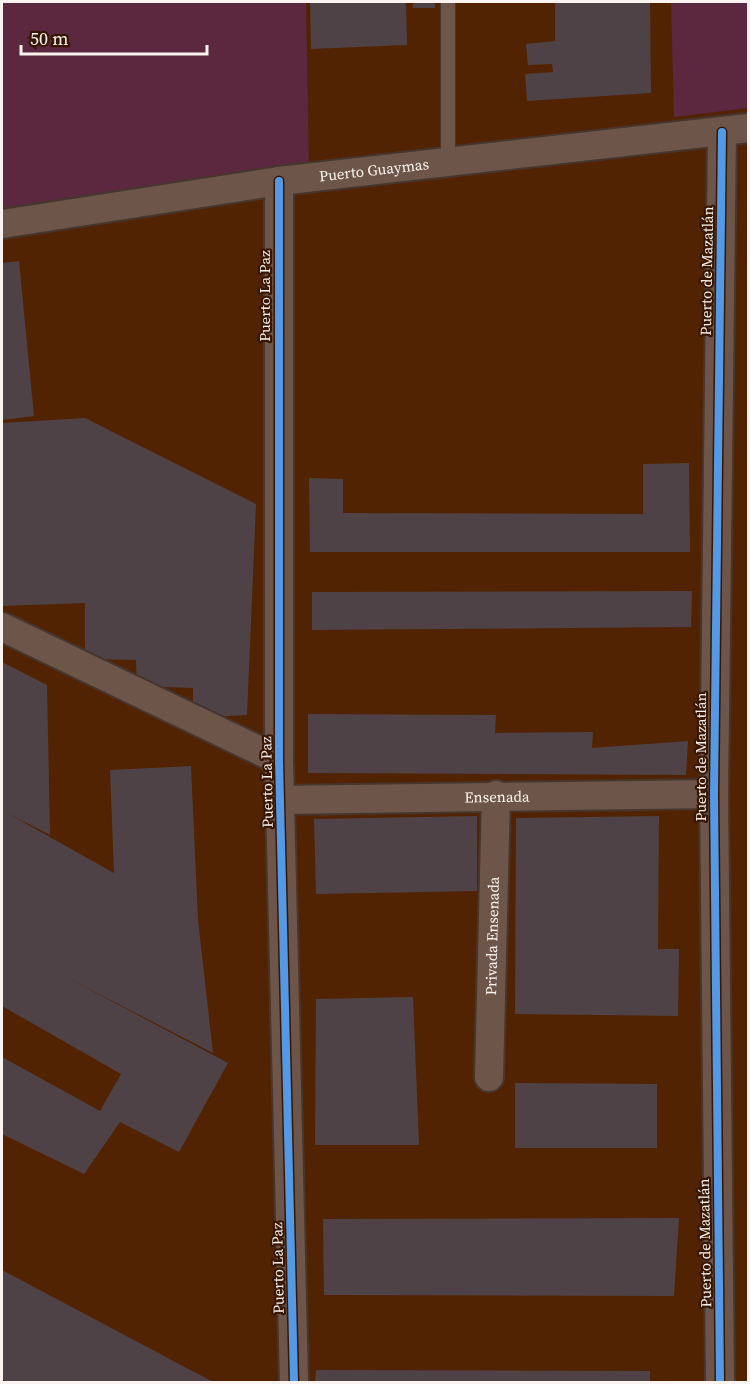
<svg xmlns="http://www.w3.org/2000/svg" width="750" height="1384" font-family="'Source Serif 4',serif">
<style>
.built{fill:#522302}
.green{fill:#5b283f}
.building{fill:#4f4246}
.lines{fill:none;stroke-linecap:round;stroke-linejoin:round}
.lane-casing{stroke:#46362e;stroke-width:16}
.street-casing{stroke:#46362e;stroke-width:32}
.lane{stroke:#6d5649;stroke-width:14}
.street{stroke:#6d5649;stroke-width:28}
.cycleway-casing{stroke:#371703;stroke-width:11}
.cycleway{stroke:#5399e6;stroke-width:8}
.labels{text-anchor:middle;stroke-width:4.5;stroke-linejoin:round;paint-order:stroke}
.street-label{font-size:15px;fill:#fbf3ef;stroke:#371703}
</style>
<rect width="100%" height="100%" fill="#382010"/>
<rect class="built" x="2" y="2" width="746" height="1380"/>
<g class="green">
<path d="M 2,2 L 306,2 L 309,177 L 2,223 Z"/>
<path d="M 671,2 L 748,2 L 748,108 L 674,117 Z"/>
</g>
<g class="building">
<path d="M 310,2 L 406,2 L 407,45 L 311,49 Z"/>
<rect x="413" y="2" width="22" height="6"/>
<path d="M 555,2 L 650,2 L 651,93 L 527,101 L 525,74 L 553,72 L 552,64 L 528,65 L 526,44 L 555,41 Z"/>
<path d="M 19,261 L 34,416 L 2,420 L 2,263 Z"/>
<path d="M 85,418 L 256,504 L 247,715 L 193,718 L 193,688 L 137,686 L 136,660 L 85,659 L 85,603 L 2,606 L 2,423 Z"/>
<path d="M 689,463 L 690,552 L 310,552 L 309,478 L 343,479 L 343,513 L 643,514 L 643,464 Z"/>
<path d="M 692,591 L 691,627 L 312,630 L 312,592 Z"/>
<path d="M 2,662 L 47,685 L 50,835 L 7,813 L 114,873 L 110,770 L 191,766 L 198,920 L 213,1053 L 66,977 L 228,1063 L 179,1152 L 120,1122 L 84,1174 L 2,1134 L 2,1057 L 100,1111 L 121,1074 L 2,1006 Z"/>
<path d="M 308,714 L 496,715 L 495,733 L 593,732 L 592,748 L 688,741 L 686,775 L 308,773 Z"/>
<path d="M 477,816 L 477,891 L 316,894 L 314,819 Z"/>
<path d="M 659,816 L 658,949 L 679,949 L 678,1016 L 515,1014 L 516,818 Z"/>
<path d="M 413,997 L 419,1145 L 315,1145 L 316,999 Z"/>
<path d="M 515,1083 L 657,1084 L 657,1148 L 515,1148 Z"/>
<path d="M 679,1218 L 674,1296 L 324,1295 L 323,1219 Z"/>
<path d="M 2,1270 L 213,1382 L 8,1382 L 2,1379 Z"/>
<path d="M 316,1370 L 650,1371 L 650,1382 L 315,1382 Z"/>
</g>
<g class="lines">
<defs>
<path id="lane" d="M 448,162 L 448,2"/>
<g id="street">
<path d="M 279,181 L 279,760 L 294,1382"/>
<path id="s1" d="M 2,224 L 279,181 L 748,128"/>
<path d="M 2,627 L 279,760"/>
<path id="s2" d="M 281,800 L 714,794"/>
<path id="s3" d="M 489,1077 L 496,795"/>
<path d="M 720,1382 L 714,794 L 722,132"/>
</g>
</defs>
<use href="#lane" class="lane-casing"/>
<use href="#street" class="street-casing"/>
<use href="#lane" class="lane"/>
<use href="#street" class="street"/>
<defs>
<g id="cycleway">
<path d="M 279,181 L 279,760 L 294,1382"/>
<path d="M 720,1382 L 714,794 L 722,132"/>
</g>
</defs>
<use href="#cycleway" class="cycleway-casing"/>
<use href="#cycleway" class="cycleway"/>
</g>
<g class="labels">
<g class="street-label">
<text dy="5" stroke="none"><textPath href="#s1" startOffset="376">Puerto Guaymas</textPath></text>
<text transform="translate(707 271) rotate(-89)" y="5">Puerto de Mazatlán</text>
<text transform="translate(265 296) rotate(-90)" y="5">Puerto La Paz</text>
<text transform="translate(701 757) rotate(-90)" y="5">Puerto de Mazatlán</text>
<text transform="translate(267 782) rotate(-91)" y="5">Puerto La Paz</text>
<text dy="5" stroke="none"><textPath href="#s2" startOffset="216">Ensenada</textPath></text>
<text dy="5" stroke="none"><textPath href="#s3" startOffset="141">Privada Ensenada</textPath></text>
<text transform="translate(705 1243) rotate(-91)" y="5">Puerto de Mazatlán</text>
<text transform="translate(278 1268) rotate(-91)" y="5">Puerto La Paz</text>
</g>
</g>
<rect width="750" height="1384" fill="none" stroke="#fbf3ef" stroke-width="6"/>
<path d="M21 45v9h186v-9" fill="none" stroke="#fbf3ef" stroke-width="3"/>
<text x="30" y="45" font-size="18" fill="#fbf3ef" stroke="#371703" stroke-width="4.5" paint-order="stroke">50 m</text>
</svg>
